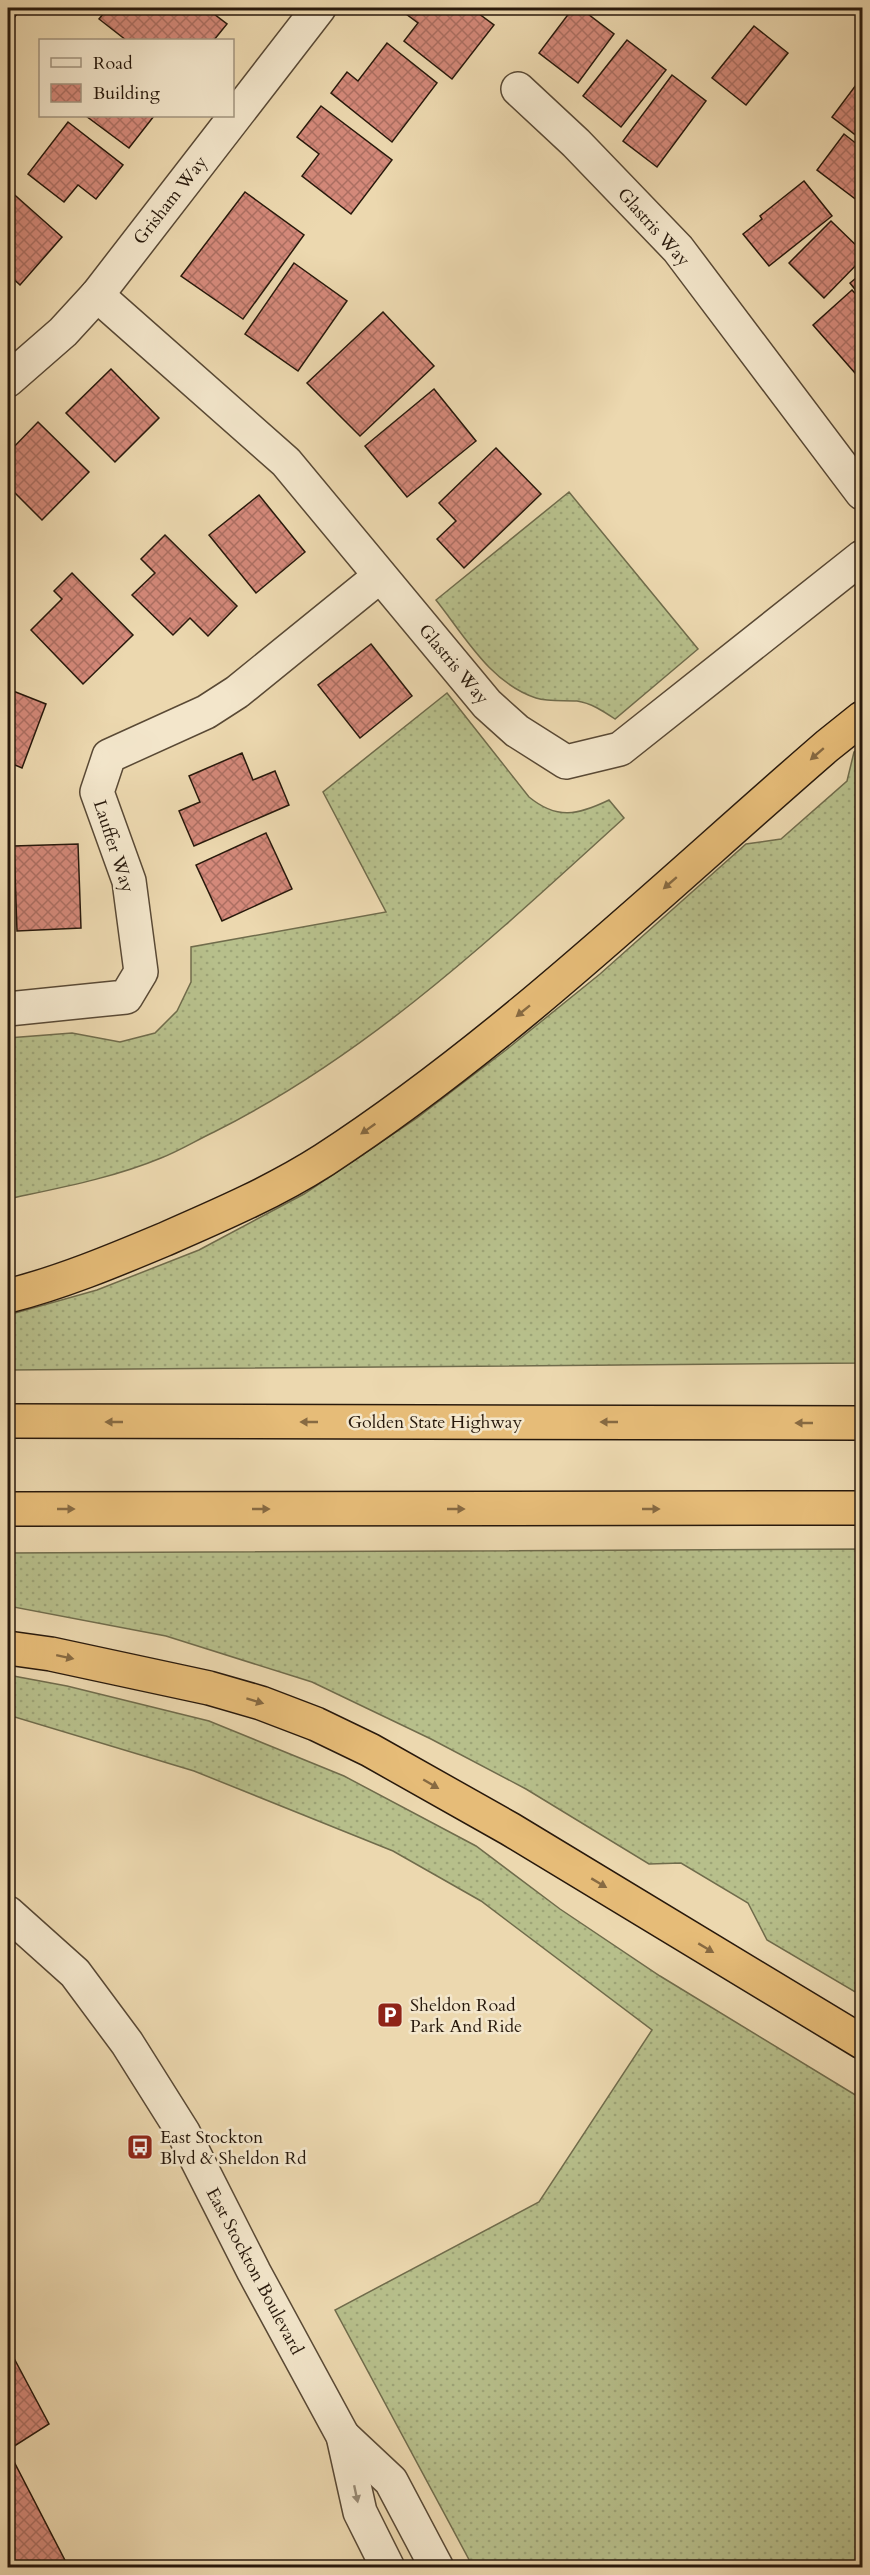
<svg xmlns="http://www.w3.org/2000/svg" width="870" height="2575" font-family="Cardo,serif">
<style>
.grass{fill:url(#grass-dots);stroke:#706c4c;stroke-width:1.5}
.building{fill:url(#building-cross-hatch);stroke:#28190c;stroke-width:1.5}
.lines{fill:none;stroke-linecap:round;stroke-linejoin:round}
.minor-casing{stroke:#594935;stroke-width:36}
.tertiary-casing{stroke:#594935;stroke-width:36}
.motorway-casing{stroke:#28190c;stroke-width:36}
.minor{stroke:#f3e6cb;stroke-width:33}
.tertiary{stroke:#f3e6cb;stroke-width:33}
.motorway{stroke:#e6bc78;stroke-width:33}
.oneway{fill:#876a42}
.oneway2{fill:#988a75}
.labels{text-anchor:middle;stroke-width:5;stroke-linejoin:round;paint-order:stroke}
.street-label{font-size:18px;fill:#28190c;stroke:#f3e6cb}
.poi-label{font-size:18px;fill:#28190c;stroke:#f3e6cb;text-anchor:start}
</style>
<defs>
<pattern id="grass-dots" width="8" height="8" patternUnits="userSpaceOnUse" patternTransform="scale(1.5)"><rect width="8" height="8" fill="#b7bf8b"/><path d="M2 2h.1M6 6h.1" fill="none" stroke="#9da477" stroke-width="1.8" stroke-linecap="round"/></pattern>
<pattern id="building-cross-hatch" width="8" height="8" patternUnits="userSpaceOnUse" patternTransform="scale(1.5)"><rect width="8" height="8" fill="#d4897a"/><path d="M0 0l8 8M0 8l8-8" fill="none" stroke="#ac6f62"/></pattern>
</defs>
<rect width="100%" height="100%" fill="#ecd8af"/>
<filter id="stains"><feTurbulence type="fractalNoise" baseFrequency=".00333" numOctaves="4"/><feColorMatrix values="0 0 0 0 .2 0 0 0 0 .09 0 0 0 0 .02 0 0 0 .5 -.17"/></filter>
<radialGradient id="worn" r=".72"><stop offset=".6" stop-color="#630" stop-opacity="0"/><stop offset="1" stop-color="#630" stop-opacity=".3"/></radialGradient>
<g class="grass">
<path d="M 569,492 L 698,649 L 615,719 C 603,711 591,703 577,701 C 564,700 549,702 536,698 C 490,683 464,635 436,600 Z"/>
<path d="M 447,693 L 529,797 C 557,820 578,815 609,800 L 624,818 C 496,934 370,1054 214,1132 C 197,1140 179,1151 161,1158 C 113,1178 59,1188 8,1199 L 8,1038 L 72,1033 L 120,1042 L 155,1033 L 177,1011 L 191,982 L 191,947 L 386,912 L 323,792 Z"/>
<path d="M 862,746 L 862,1363 L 8,1370 L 8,1315 L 97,1290 L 199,1250 L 304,1194 L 417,1118 L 506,1050 L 600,974 L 746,844 L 781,839 L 847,781 L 854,752 Z"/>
<path d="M 862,1549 L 862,1996 L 767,1940 L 748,1903 L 681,1863 L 649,1864 L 526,1789 L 431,1739 L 312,1682 L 166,1636 L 8,1606 L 8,1553 Z"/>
<path d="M 8,1675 L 67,1686 L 209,1721 L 344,1776 L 476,1846 L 560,1909 L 660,1976 L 862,2099 L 862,2567 L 473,2567 L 335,2310 L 539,2202 L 652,2030 L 481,1901 L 393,1851 L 194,1771 L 8,1715 Z"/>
</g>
<g class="building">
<path d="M 8,8 L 21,8 L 12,21 L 8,18 Z"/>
<path d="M 108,8 L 206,8 L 227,24 L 214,40 L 126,40 L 99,19 Z"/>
<path d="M 398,8 L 471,8 L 494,25 L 452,79 L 404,41 L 418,23 Z"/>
<path d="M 573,8 L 580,8 L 614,34 L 578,83 L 539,53 Z"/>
<path d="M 754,26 L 788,53 L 746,105 L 712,78 Z"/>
<path d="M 627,40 L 666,70 L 621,127 L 583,96 Z"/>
<path d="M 387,43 L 437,83 L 392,142 L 331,93 L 347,72 L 358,81 Z"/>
<path d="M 672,75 L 706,101 L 657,167 L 623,141 Z"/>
<path d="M 862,77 L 862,140 L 832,117 Z"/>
<path d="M 321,106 L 392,160 L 351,214 L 302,176 L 319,154 L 297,137 Z"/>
<path d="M 86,116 L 154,116 L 129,148 Z"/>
<path d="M 68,122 L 123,165 L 96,199 L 78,185 L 64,202 L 28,174 Z"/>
<path d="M 844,134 L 862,148 L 862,204 L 817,170 Z"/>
<path d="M 804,181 L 832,216 L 769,266 L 743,234 L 762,219 L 760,216 Z"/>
<path d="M 8,189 L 62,237 L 20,285 L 8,274 Z"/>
<path d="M 245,192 L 304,235 L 243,319 L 181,276 Z"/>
<path d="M 831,221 L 862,251 L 862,259 L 824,298 L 789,263 Z"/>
<path d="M 294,263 L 347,301 L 298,371 L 245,334 Z"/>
<path d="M 862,273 L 862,298 L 850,283 Z"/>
<path d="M 852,290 L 862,301 L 862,381 L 813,325 Z"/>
<path d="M 383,312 L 434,366 L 360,436 L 307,383 Z"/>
<path d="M 111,369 L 159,418 L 115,462 L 66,413 Z"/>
<path d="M 434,389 L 476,441 L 407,497 L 365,446 Z"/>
<path d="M 38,422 L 89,472 L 42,520 L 8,486 L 8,453 Z"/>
<path d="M 496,448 L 541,494 L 464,568 L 437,539 L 456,521 L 439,503 Z"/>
<path d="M 259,495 L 305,552 L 256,593 L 209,535 Z"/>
<path d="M 165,535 L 237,606 L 208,636 L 190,618 L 173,635 L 132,595 L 155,573 L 141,559 Z"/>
<path d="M 72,573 L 133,635 L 83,684 L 31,630 L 62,599 L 54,591 Z"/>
<path d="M 371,644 L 412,696 L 360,738 L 318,685 Z"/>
<path d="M 8,689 L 46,704 L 22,768 L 8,762 Z"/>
<path d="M 242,753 L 253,780 L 275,771 L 289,805 L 194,846 L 179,811 L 200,802 L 189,776 Z"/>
<path d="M 266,833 L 292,889 L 222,921 L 196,865 Z"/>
<path d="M 78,844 L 81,928 L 17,931 L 14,846 Z"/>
<path d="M 8,2347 L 49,2424 L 8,2450 L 69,2568 L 8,2568 Z"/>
</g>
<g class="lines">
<defs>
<g id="minor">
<path d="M 518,89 L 576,143 L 678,249 L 862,493"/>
<path d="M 97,295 L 286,462 L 487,704 L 517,731 L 566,762 L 620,749 L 862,557"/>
<path d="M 8,380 L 63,332 L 97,295 L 319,8"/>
<path d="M 8,1009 L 126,997 L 141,972 L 129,881 L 97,792 L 109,756 L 206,712 L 237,692 L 380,576"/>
</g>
<g id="tertiary">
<path d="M 8,1913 L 75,1973 L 127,2043 L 183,2132 L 254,2272 L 343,2436 L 360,2512 L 388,2568"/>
<path d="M 343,2436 L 391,2481 L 437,2568"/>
</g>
<g id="motorway">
<path d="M 8,1296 C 60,1283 113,1261 163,1240 C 218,1216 274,1192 324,1160 C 505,1042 664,887 827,746 L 862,718"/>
<path d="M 8,1421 L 862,1423"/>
<path d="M 8,1509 L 862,1508"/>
<path d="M 8,1648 L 51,1654 L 209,1688 L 261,1703 L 316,1724 L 370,1750 L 510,1829 L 862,2042"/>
</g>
</defs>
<use href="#minor" class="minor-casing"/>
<use href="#tertiary" class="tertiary-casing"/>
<use href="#motorway" class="motorway-casing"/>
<use href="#minor" class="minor"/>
<use href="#tertiary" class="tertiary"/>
<use href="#motorway" class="motorway"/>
</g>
<defs><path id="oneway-solid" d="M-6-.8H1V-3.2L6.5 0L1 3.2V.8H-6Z" transform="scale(1.5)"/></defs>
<g class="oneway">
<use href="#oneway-solid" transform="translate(817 754) rotate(139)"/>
<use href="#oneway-solid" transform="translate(670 883) rotate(139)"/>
<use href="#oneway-solid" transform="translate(523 1011) rotate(141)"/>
<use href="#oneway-solid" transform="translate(368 1129) rotate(145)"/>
<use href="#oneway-solid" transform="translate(114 1422) rotate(-180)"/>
<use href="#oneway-solid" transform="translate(309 1422) rotate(-180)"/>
<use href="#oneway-solid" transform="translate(609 1422) rotate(-180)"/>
<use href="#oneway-solid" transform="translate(804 1423) rotate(-180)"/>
<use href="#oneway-solid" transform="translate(66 1509)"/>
<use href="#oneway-solid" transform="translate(261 1509)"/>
<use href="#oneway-solid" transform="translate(456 1509)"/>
<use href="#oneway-solid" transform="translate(651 1509)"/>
<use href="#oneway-solid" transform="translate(65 1657) rotate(12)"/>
<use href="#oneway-solid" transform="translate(255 1701) rotate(17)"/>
<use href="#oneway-solid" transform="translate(431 1784) rotate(30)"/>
<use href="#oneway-solid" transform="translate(599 1883) rotate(31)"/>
<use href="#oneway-solid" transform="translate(706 1948) rotate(31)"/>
</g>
<use class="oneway2" href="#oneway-solid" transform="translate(356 2494) rotate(78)"/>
<defs>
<symbol id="parking-square" viewBox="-11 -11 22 22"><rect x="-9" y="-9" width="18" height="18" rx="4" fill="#8f2418" stroke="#f3e6cb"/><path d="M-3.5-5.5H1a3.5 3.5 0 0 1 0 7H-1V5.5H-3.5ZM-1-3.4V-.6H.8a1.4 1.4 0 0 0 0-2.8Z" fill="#fff"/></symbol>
<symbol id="bus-square" viewBox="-11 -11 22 22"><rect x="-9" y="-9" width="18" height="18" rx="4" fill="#8f2418" stroke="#f3e6cb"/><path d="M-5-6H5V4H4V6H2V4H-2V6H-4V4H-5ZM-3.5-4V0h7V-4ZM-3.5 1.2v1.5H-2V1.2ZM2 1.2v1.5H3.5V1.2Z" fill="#fff"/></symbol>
</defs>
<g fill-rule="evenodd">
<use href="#parking-square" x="375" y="2000" width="30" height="30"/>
<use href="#bus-square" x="125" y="2132" width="30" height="30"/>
</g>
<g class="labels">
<g class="street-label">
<text transform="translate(170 200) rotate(-52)" y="6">Grisham Way</text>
<text transform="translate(654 227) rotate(48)" y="6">Glastris Way</text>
<text transform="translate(454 664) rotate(50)" y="6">Glastris Way</text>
<text transform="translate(114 846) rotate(72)" y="6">Lauffer Way</text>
<text x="435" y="1428">Golden State Highway</text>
<text transform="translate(255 2271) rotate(62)" y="6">East Stockton Boulevard</text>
</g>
<g class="poi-label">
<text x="410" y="2011">Sheldon Road<tspan x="410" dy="21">Park And Ride</tspan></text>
<text x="160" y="2143">East Stockton<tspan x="160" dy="21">Blvd &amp; Sheldon Rd</tspan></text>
</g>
</g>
<rect width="870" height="2575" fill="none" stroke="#ecd8af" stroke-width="30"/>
<rect x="9" y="9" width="852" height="2557" fill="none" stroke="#28190c" stroke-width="3"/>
<rect x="15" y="15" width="840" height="2545" fill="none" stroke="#28190c" stroke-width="1.5"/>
<rect x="39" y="39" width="195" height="78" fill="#f3e6cb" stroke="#a2947f" stroke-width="1.5"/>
<rect x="51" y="58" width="30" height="9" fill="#f3e6cb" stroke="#a2947f" stroke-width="1.5"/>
<text x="93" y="69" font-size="18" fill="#28190c">Road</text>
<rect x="51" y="84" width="30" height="18" fill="url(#building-cross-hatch)" stroke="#a2947f" stroke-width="1.5"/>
<text x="93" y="99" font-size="18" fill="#28190c">Building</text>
<rect width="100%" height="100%" filter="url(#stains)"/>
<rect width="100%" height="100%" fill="url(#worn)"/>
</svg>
